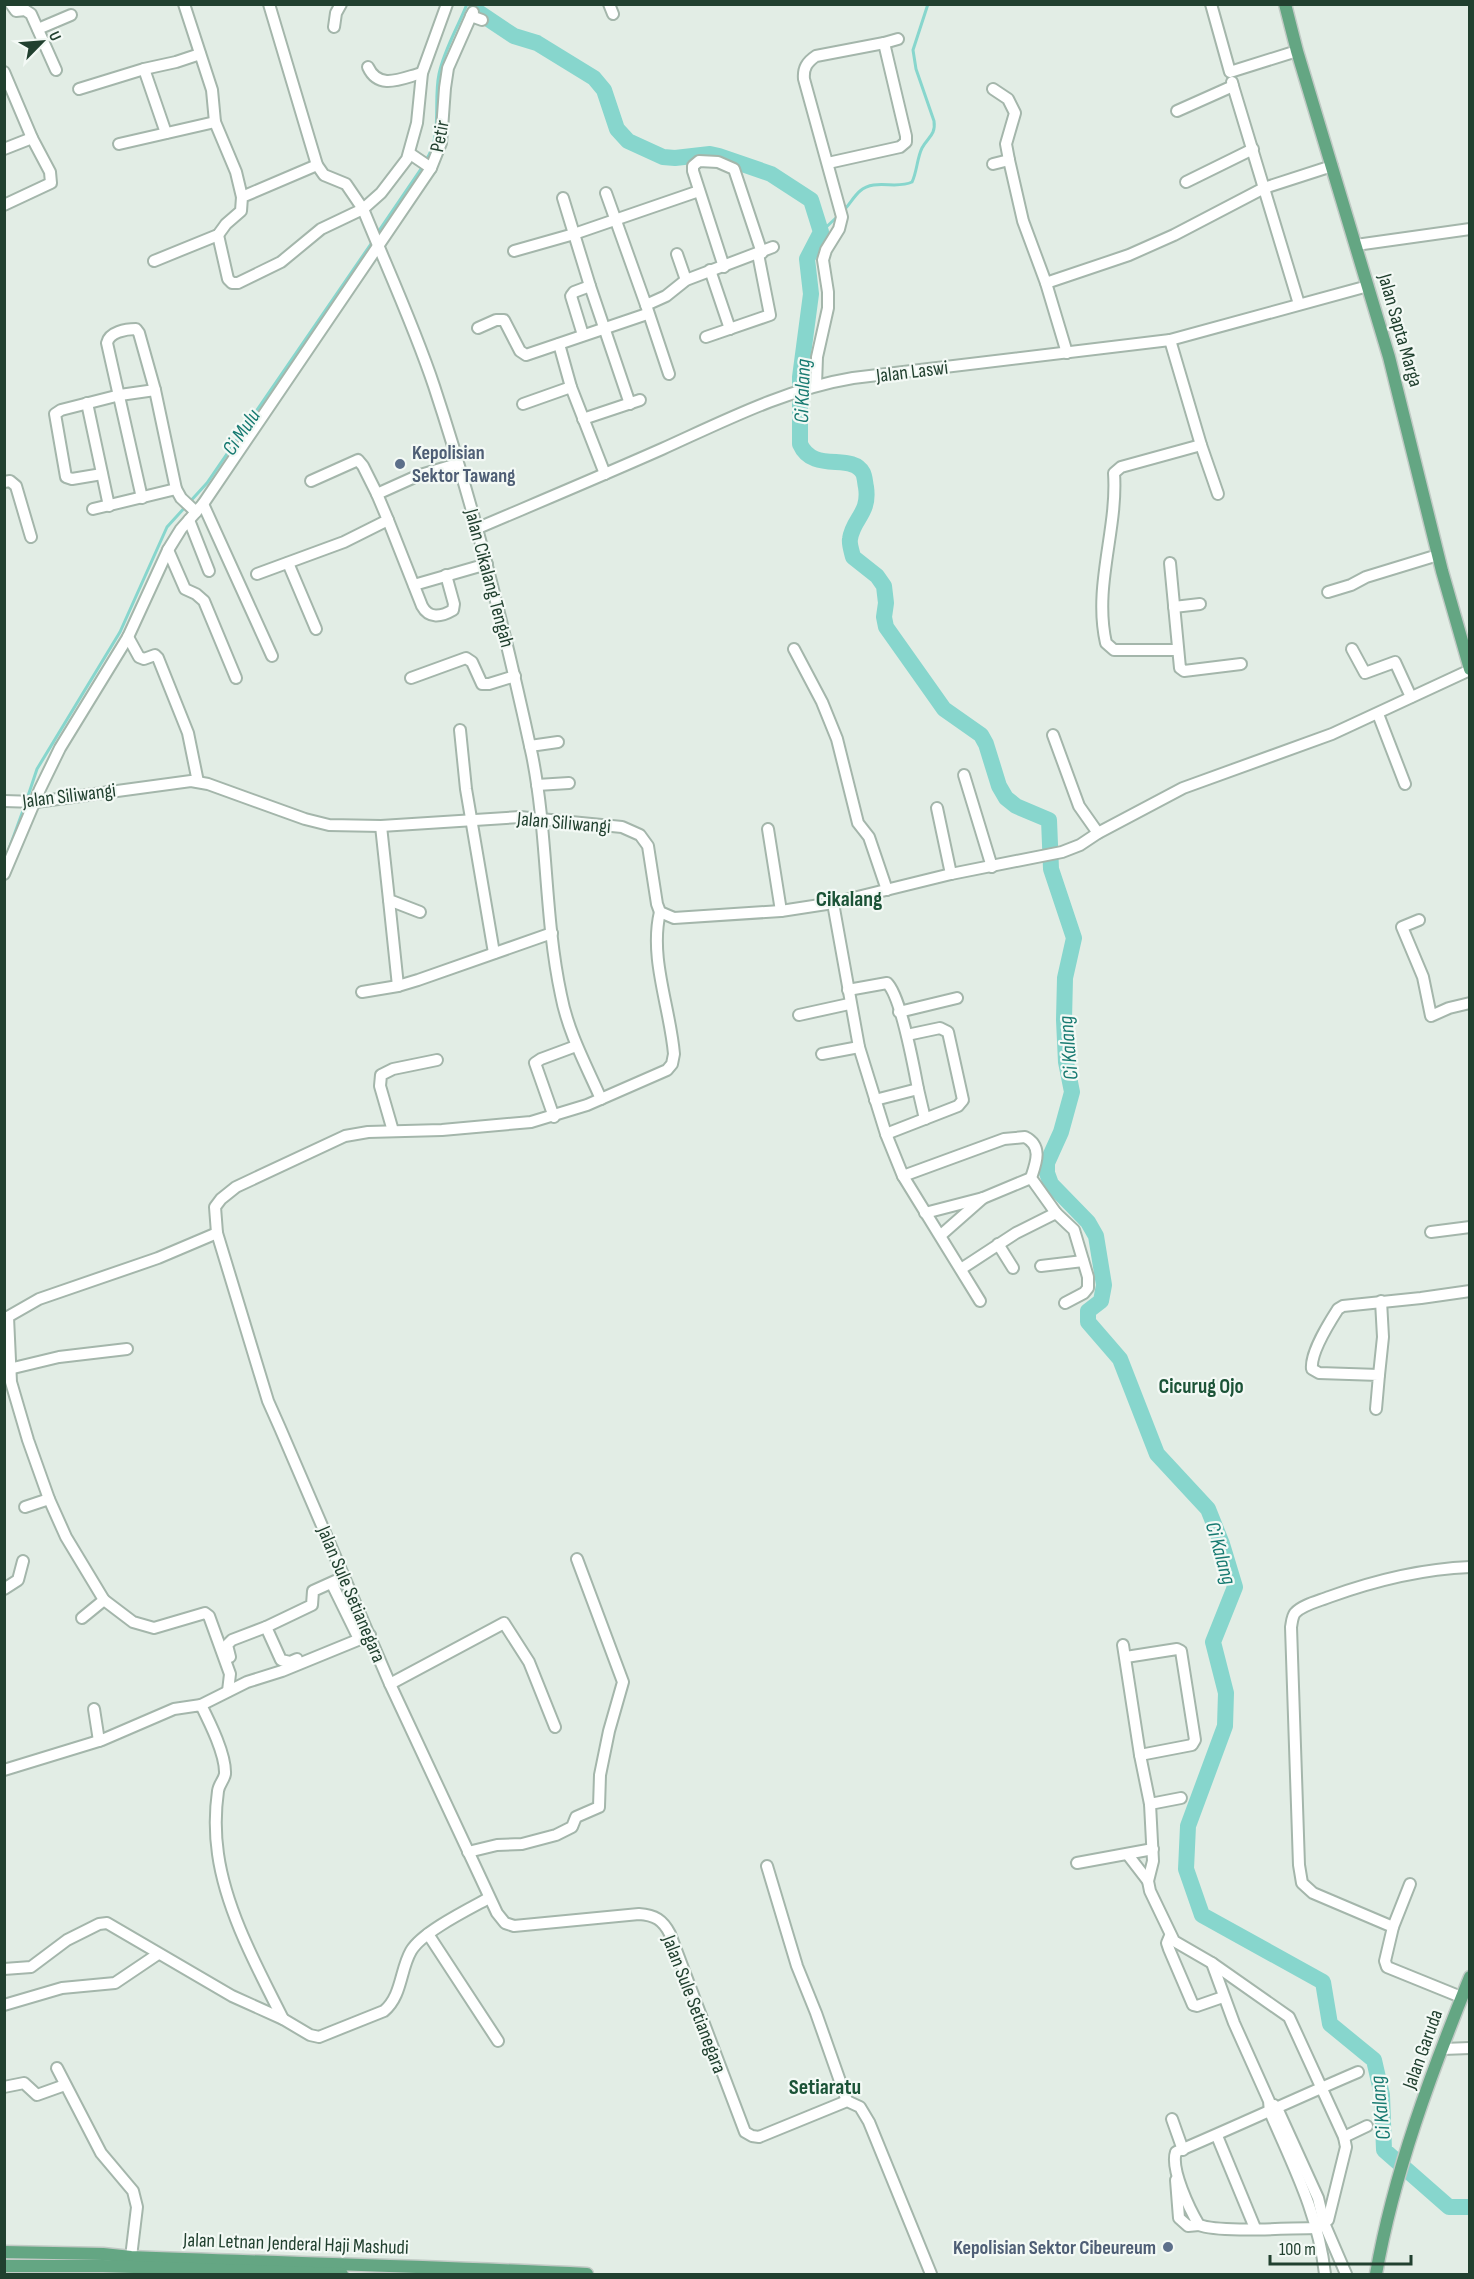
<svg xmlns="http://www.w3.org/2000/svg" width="1474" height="2279" font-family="'Sofia Sans Condensed',sans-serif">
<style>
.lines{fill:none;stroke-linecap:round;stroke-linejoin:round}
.stream{stroke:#87d6cd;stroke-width:3}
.river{stroke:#87d6cd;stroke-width:16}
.minor-casing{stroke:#a4b6ab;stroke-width:14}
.major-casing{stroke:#c1cac5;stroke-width:15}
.minor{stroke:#fff;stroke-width:10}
.major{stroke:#64a683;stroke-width:12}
.service-dot{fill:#5c6f8a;stroke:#f3f9f5;stroke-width:2}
.labels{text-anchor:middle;stroke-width:4.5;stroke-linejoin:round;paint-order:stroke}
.street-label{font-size:20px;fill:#21402f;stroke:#f3f9f5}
.service-label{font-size:20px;font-weight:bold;fill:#4e5e75;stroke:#f3f9f5;text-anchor:start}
.water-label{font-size:21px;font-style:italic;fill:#177a71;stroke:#f3f9f5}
.neighbourhood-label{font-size:21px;font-weight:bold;fill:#1b5337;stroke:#f3f9f5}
.quarter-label{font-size:22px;font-weight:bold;fill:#1b5337;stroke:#f3f9f5}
</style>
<rect width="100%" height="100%" fill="#e2ede5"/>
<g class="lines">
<g class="stream">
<path d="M 426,160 C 443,135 433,102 439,74 C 444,50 458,27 467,4"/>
<path d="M 844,210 C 850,204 854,196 860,191 C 875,178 896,190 912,182 C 917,172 917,158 922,148 C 928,137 936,135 934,121 L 916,69 L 913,50 L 928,4"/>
<path d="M 821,232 L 838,216"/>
<path d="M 376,235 L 423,166"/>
<path d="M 27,799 L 37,769 L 120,632 L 167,527 L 207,483 L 373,241"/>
<path d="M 9,849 L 25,805"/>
</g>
<path class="river" d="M 478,12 L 514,36 L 537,43 L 594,78 L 604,90 L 617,129 L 628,141 L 663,157 L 675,158 L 710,154 L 719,156 L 771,174 L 811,200 L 821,232 L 807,259 L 811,294 L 800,377 L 800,444 C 813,474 852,452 863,473 C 865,477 865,483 866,487 C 870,514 853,518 850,539 C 849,544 852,552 853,557 L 877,576 L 884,586 L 886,603 L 884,617 L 886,627 L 932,692 L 944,709 L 981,735 L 986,744 L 999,786 L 1006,798 L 1016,806 L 1049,820 L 1051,869 L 1074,938 L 1065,978 L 1064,1020 L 1066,1062 L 1072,1092 L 1061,1132 L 1047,1163 L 1047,1173 L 1051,1184 L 1088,1222 L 1096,1236 L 1104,1285 L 1101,1301 L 1088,1311 L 1088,1322 L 1120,1359 L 1157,1454 L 1208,1509 L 1222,1544 L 1235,1587 L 1213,1642 L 1226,1693 L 1225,1726 L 1188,1826 L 1186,1869 L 1202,1915 L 1323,1982 L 1330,2024 L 1374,2060 L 1382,2095 L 1384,2150 L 1449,2207 L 1470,2207"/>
<defs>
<g id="minor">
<path d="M 11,4 L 16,11 L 25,10 L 31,14 L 56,70"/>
<path d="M 184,4 L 212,90 L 215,122 L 236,172 L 242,197"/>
<path d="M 447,4 L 422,73 L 417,123 L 407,159 L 381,193 L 363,209 C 387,268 414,326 434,386 C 474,507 505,630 532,755 C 548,834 544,916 561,995 C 568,1032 586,1065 601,1099"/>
<path d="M 609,4 L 613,14"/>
<path d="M 1211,4 L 1230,72 L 1297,51"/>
<path d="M 473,12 L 471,16 L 482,20"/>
<path d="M 334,27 L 336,13 L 341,4"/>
<path d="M 38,29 L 71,15"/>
<path d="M 368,67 C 379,91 402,78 422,73"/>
<path d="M 144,69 L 166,133"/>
<path d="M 4,72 L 32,138 L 50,172 L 51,183 L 4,205"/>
<path d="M 1233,86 L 1299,304"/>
<path d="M 79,89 L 144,69 L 176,62 L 200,54"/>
<path d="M 993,89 L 1008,99 L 1015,113 L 1006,144 L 1009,160 L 1023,221 L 1046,283 L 1067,353"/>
<path d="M 1177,111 L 1233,86 L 1232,82"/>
<path d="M 119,144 L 215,122"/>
<path d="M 4,149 L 32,138"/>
<path d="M 409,153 L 431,168"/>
<path d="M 828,163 L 900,147 L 906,142 L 906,136 L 884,43"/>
<path d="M 993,164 L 1009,160"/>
<path d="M 1186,182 L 1253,149"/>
<path d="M 606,193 L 646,305"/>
<path d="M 563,198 L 590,286 L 630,404"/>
<path d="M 218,235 L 228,279 L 232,283 L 238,283 L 281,262 L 321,229 L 363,209 L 346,184 L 324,175 L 317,165 L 269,4"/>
<path d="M 1356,245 L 1470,229"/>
<path d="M 514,251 L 574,234 L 699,191"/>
<path d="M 677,254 L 686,280"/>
<path d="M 154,261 L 218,235 L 226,224 L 241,211 L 242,197 L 317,165"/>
<path d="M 724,267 L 693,171 L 693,166 L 699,161 L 718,162 L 734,169 L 762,253"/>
<path d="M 710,270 L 730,329"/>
<path d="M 1046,283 L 1129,255 L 1174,235 L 1264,188 L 1332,166"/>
<path d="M 478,328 L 496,320 L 504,320 L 520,351 L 526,355 L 647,314"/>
<path d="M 583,335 L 571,296 L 574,292 L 590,286"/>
<path d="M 706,337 L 770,315 L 758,254"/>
<path d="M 1170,340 L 1201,445 L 1218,494"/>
<path d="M 559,344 L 571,387 L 605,474"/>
<path d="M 669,374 L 646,305 L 666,296 L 686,280 L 773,247"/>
<path d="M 816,385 L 817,357 L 828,308 L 828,292 L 823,260 L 826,250 L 839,229 L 842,217 L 804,79 C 803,68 807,62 816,56 L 884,43 L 898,39"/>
<path d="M 87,403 L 109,506"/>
<path d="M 523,404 L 571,387"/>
<path d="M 583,419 L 640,400"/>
<path d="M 102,474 L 72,479 L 66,477 L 55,414 L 61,410 L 120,395 L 155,390"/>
<path d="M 311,481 L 358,460 L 363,466 L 377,494"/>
<path d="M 4,482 L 10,481 L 16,486 L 31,537"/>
<path d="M 142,498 L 107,343 C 109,332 126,329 136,329 L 139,333 L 155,390 L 176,489"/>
<path d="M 203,504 L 272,656"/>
<path d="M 93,509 L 176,489 L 181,498 L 196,512"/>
<path d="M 189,520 L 209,571"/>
<path d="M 388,520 L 422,606 C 429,619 441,617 453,610 L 454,604 L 446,575"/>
<path d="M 478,528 C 539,502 601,476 662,449 C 724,421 786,389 853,378 L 1170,340 L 1368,286"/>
<path d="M 168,550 L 185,589 L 196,594 L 204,601 L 236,678"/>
<path d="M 288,563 L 316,629"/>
<path d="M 1170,563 L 1180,668 L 1184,671 L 1241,664"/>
<path d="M 257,574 L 344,542 L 388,520 L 377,494 L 417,476 L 457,464"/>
<path d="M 414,585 L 487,564"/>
<path d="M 1328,592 L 1351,585 L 1366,577 L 1438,555"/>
<path d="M 1174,607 L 1200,604"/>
<path d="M 128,637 L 139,657 L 144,659 L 155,655 L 158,658 L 188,733 L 198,782"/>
<path d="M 794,649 L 822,702 L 837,739 L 858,823 L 869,837 L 887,890"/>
<path d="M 1352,649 L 1365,673 L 1395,662 L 1411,697"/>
<path d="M 1178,650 L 1114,650 L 1106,643 C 1093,586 1118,529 1114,473 L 1121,467 L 1201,445"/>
<path d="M 411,678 L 466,658 L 472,662 L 482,684 L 489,684 L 515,676"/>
<path d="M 1378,714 L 1405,784"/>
<path d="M 460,730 L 466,789 L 494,953"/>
<path d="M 1053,735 L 1079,806 L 1098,833"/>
<path d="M 530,746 L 558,742"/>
<path d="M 964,775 L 992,867"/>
<path d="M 537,785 L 569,783"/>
<path d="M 4,801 L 36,802 L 191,781 L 208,784 L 305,819 L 329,825 L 381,826 L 520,817 L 622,827 L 640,835 L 648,846 L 657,904 L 660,912 L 674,918 L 781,911 L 833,903 L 951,874 L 1062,852 L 1080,845 L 1098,833 L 1183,788 L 1332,734 L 1470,670"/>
<path d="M 937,808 L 951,874"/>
<path d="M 381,826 L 389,900 L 420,912"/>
<path d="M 768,829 L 781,911"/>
<path d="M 4,874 L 40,789 L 60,748 L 128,637 L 168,550 L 181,529 L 203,504 L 431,168 L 441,143 L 445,88 L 448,68 L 471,16"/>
<path d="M 389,900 L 398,986"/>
<path d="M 833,903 L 859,1047 L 886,1134 L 903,1176 L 980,1301"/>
<path d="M 660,912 C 649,958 670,1007 674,1054 L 672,1064 L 667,1070 L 587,1105 L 531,1122 L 442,1130 L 368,1132 L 345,1136 L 236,1187 L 221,1199 L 215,1207 L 217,1233 L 268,1401 L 280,1428 L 390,1684 L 497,1913 L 505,1923 L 514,1926 L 639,1914 C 655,1915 663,1920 670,1934 L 745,2132 L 752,2136 L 759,2137 L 847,2101 L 860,2107 L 869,2122 L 931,2274"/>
<path d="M 1419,920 L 1402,927 L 1423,977 L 1431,1016 L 1449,1008 L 1470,1003"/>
<path d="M 848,990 L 887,983 C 901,996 914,1068 918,1089 L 875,1100"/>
<path d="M 362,992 L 398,986 L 418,980 L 552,933"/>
<path d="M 899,1012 L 957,998"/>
<path d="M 799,1015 L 849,1004"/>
<path d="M 822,1054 L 859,1047"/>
<path d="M 918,1089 L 925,1119"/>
<path d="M 554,1117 L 535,1063 L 541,1059 L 576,1046"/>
<path d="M 393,1131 L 380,1086 L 381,1075 L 393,1069 L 437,1060"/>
<path d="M 886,1134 L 958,1106 L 963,1100 L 948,1032 L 940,1028 L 907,1035"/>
<path d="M 903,1176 L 1004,1139 L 1025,1137 C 1043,1146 1036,1163 1031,1178 L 1056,1213 L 1016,1233 L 961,1269"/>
<path d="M 925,1213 L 983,1198 L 1031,1178"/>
<path d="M 1056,1213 L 1074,1230 L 1088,1277 L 1088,1288 L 1084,1293 L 1065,1303"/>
<path d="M 1431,1232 L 1470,1227"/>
<path d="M 941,1235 L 983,1198"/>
<path d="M 998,1244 L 1013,1268"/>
<path d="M 1041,1266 L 1083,1261"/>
<path d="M 8,1317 L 11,1382 L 28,1440 L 49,1499 L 66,1537 L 104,1600 L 133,1622 L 154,1628 L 205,1613 L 209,1616 L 230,1674 L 228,1691"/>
<path d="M 4,1319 L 39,1299 L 158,1258 L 217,1233"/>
<path d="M 9,1369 L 59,1357 L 127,1349"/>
<path d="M 1379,1375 L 1383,1337 L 1381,1301"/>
<path d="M 1376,1409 L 1379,1375 L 1319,1373 L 1312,1369 C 1310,1353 1329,1323 1338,1309 L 1343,1306 L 1421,1298 L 1470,1291"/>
<path d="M 25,1507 L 49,1499"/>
<path d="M 332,1584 L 358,1637"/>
<path d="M 4,1589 L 18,1580 L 23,1561"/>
<path d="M 82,1618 L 104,1600"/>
<path d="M 266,1627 L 281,1660 L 290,1662 L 297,1659"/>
<path d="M 1123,1645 L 1140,1755 L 1150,1804 L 1153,1861 L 1148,1881 L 1150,1891 L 1174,1941 L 1212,1963 L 1289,2017 L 1344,2137 L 1346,2147 L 1328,2220 L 1317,2228 C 1291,2228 1220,2233 1199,2225 C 1190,2210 1170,2169 1176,2152 C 1237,2126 1297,2098 1358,2072"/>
<path d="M 230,1657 L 227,1645 L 232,1640 L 266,1627 L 312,1605 L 313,1591 L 344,1577"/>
<path d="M 1126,1657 L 1177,1649 L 1181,1651 L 1195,1740 L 1192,1745 L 1140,1755"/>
<path d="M 390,1684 L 504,1623 L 529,1662 L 555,1727"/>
<path d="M 201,1705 L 247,1682 L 282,1671 L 370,1635"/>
<path d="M 94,1709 L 99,1741"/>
<path d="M 4,1770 L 102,1740 L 174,1709 L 201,1705 C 210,1723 226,1755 225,1774 C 224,1780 219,1784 218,1791 C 215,1812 215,1833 218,1854 C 226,1911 258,1969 283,2019"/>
<path d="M 1150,1804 L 1181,1798"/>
<path d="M 468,1852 L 497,1845 L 522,1844 L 556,1835 L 572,1827 L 576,1817 L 599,1807 L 600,1775 L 609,1731 L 623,1682 L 577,1559"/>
<path d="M 1128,1855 L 1148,1881"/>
<path d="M 1077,1863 L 1153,1849"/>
<path d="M 767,1866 L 797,1966 L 816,2013 L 847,2101"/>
<path d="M 1393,1927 L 1410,1884"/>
<path d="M 428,1934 L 498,2041"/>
<path d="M 1170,1936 L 1167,1943 L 1169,1949 L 1193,2005 L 1197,2006 L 1223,1997"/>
<path d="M 1212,1963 L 1234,2023 L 1269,2101 L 1270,2112 C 1294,2168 1318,2213 1325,2274"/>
<path d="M 4,1969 L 31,1967 L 67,1940 L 99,1924 L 107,1923 L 232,1996 L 283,2019 L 310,2035 L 319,2037 L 384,2011 C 402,1996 400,1970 411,1951 C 422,1932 469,1909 489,1898"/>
<path d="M 1461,1997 L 1387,1967 L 1385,1961 L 1393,1927 L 1313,1893 L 1302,1883 L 1299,1865 L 1291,1627 C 1292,1622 1292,1617 1295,1613 C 1302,1605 1319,1601 1329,1597 C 1376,1580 1420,1569 1470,1567"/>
<path d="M 4,2005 L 62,1988 L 115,1983 L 158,1954"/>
<path d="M 1443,2049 L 1470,2048"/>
<path d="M 57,2068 L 101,2153 L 133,2191 L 137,2207 L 131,2257"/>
<path d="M 4,2087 L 24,2083 L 37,2095 L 65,2085"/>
<path d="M 1274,2105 L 1277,2108 L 1318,2198 L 1324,2223 L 1346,2274"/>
<path d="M 1172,2119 L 1183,2150"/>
<path d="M 1217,2136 L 1255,2228"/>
<path d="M 1344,2137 L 1367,2126"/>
<path d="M 1176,2180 L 1179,2218 L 1188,2226 L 1199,2225"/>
</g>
<g id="major">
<path d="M 1285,4 L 1297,51 L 1389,357 L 1442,571 L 1470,669"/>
<path d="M 4,2252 L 103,2254 L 131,2257 C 283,2263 435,2266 587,2274"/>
<path d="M 4,2266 L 103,2266 L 342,2274"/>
<path d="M 1376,2274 C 1394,2172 1431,2073 1470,1977"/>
</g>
</defs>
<use href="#minor" class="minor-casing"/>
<use href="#major" class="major-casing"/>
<use href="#minor" class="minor"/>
<use href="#major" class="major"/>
</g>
<g class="service-dot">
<circle cx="400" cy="464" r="6"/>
<circle cx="1168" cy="2247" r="6"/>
</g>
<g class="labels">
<g class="street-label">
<text transform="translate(439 136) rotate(-79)" y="7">Petir</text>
<text transform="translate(1401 330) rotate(74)" y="7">Jalan Sapta Marga</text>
<text transform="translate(912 371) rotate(-7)" y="7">Jalan Laswi</text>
<text transform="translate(490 578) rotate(75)" y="7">Jalan Cikalang Tengah</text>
<text transform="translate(69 795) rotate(-7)" y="7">Jalan Siliwangi</text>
<text transform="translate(564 822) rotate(5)" y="7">Jalan Siliwangi</text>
<text transform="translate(352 1594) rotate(67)" y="7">Jalan Sule Setianegara</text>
<text transform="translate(695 2004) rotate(69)" y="7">Jalan Sule Setianegara</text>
<text transform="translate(1422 2049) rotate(-70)" y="7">Jalan Garuda</text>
<text transform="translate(296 2243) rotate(2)" y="7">Jalan Letnan Jenderal Haji Mashudi</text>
</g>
<g class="service-label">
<text x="412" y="459">Kepolisian<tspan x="412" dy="23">Sektor Tawang</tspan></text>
<text x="1156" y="2254" text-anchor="end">Kepolisian Sektor Cibeureum</text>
</g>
<g class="water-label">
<text transform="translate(802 391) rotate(-88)" y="7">Ci Kalang</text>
<text transform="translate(241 432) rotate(-56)" y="7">Ci Mulu</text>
<text transform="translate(1068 1048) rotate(-95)" y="7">Ci Kalang</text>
<text transform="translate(1221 1553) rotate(74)" y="7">Ci Kalang</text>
<text transform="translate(1380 2108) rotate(-96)" y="7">Ci Kalang</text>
</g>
<g class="neighbourhood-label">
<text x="1201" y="1393">Cicurug Ojo</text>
</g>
<g class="quarter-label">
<text x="849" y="906">Cikalang</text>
<text x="825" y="2094">Setiaratu</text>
</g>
</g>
<rect width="1474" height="2279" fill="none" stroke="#21402f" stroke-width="12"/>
<g transform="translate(42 42) rotate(65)" stroke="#f3f9f5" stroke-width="4.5" paint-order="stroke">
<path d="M0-4.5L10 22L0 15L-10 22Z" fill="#21402f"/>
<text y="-9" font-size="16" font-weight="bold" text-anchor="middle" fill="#21402f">U</text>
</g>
<path d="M1270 2255v9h141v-9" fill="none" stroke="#21402f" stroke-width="3"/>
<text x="1279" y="2255" font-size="18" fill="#21402f" stroke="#f3f9f5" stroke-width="4.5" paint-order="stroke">100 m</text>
</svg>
